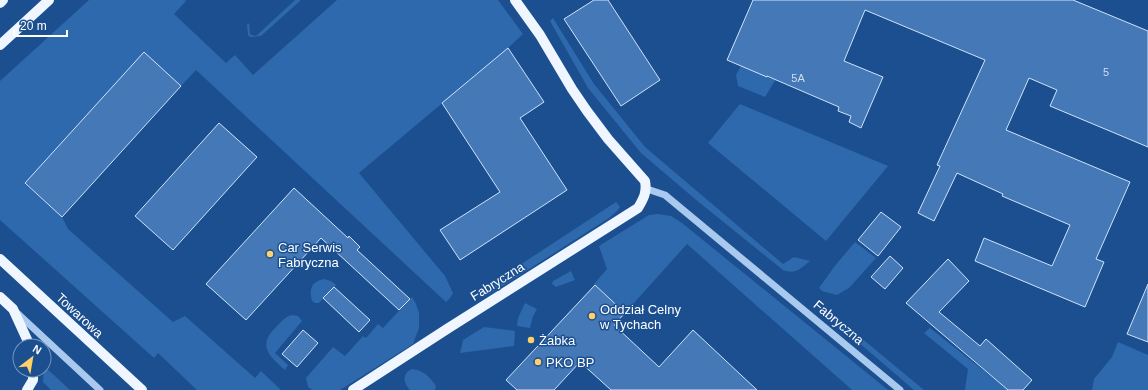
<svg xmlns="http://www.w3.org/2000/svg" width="1148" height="390" font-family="Helvetica,sans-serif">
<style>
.green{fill:#2e69ad}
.building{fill:#4478b7;stroke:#cfe3fa}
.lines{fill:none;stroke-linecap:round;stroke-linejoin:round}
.minor{stroke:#a9c9ee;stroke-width:7}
.major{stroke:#f0f6ff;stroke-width:10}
.poi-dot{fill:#ffd166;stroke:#1b4f8f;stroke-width:1.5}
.labels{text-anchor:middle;stroke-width:3;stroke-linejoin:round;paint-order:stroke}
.number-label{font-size:11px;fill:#d0dded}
.poi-label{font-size:13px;fill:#fff;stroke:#1b4f8f;text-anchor:start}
.street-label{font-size:13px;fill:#fff;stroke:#1b4f8f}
</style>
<rect width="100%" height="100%" fill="#1b4f8f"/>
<g class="green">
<path d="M 89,0 L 185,0 L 186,1 L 174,14 L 226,63 L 235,55 L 253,75 L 337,0 L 498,0 L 523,34 L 508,48 L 359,173 L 445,276 L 453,293 L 450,298 L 446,302 L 196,70 L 181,86 L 144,53 L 25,184 L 62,217 L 68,229 L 173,322 L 185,316 L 255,378 L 261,371 L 281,390 L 197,390 L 158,353 L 154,358 L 0,220 L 0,81 Z"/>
<path d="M 295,0 L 301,0 L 261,36 L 250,37 L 248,35 L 247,25 L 249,23 L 250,34 L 252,35 L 256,36 Z"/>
<path d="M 553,18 L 594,84 L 645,147 L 783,264 L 794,257 L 810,261 C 801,268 796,275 783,270 L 695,199 L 641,153 L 588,88 L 550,21 Z"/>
<path d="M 741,66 L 772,79 L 772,78 L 776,79 L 765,97 L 738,86 L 736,75 Z"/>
<path d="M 740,104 L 888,166 L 826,241 L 708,143 Z"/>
<path d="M 616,202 L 620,207 L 617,211 L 609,218 L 490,294 L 482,297 L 474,295 Z"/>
<path d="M 658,214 L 671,216 L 682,223 L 888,390 L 852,390 L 687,244 L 625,313 L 594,284 L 607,269 L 599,246 L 649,215 Z"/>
<path d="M 855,242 L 876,258 L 849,288 L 837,295 L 822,291 L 819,288 L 834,267 Z"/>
<path d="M 571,271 L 575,280 L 556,287 L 552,284 L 553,281 Z"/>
<path d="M 324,279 L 331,281 L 336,285 L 319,303 L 315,303 L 312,301 C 309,289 311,282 324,279 Z"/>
<path d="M 412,297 L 416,304 L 419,313 L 419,328 L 413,344 L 340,390 L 312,390 L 308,387 L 306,378 L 333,347 L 345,356 L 363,336 L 366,338 L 378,324 L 383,328 Z"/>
<path d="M 525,303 L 537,309 L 533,316 L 530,328 L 517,326 L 518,318 Z"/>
<path d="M 825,310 L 830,312 L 924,390 L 914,390 L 822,311 Z"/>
<path d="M 292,315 L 298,316 L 302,321 L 275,353 L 288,365 L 285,370 C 268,355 257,345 277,326 C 282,321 285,317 292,315 Z"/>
<path d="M 484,327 L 515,331 L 514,346 L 460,353 L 463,340 Z"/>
<path d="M 930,328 L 1008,390 L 965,390 L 968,369 L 924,333 Z"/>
<path d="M 1118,342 L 1148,355 L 1148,390 L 1092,390 L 1094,379 L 1112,357 Z"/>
<path d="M 44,366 L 70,390 L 51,390 L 43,382 Z"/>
<path d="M 412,369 C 423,370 430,377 436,386 L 435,390 L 410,390 C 403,383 402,373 412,369 Z"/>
</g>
<g class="building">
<path d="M 594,0 L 608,0 L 660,80 L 621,106 L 564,19 Z"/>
<path d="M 753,0 L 1073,0 L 1148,31 L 1148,147 L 1050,106 L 1057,90 L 1029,78 L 1006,130 L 1130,182 L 1096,259 L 1104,262 L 1085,307 L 975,261 L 984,238 L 1052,266 L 1070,225 L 1002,196 L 1003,194 L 957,173 L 934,221 L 918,213 L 940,166 L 937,165 L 985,60 L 865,10 L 844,61 L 883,77 L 861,128 L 849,122 L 851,116 L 838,111 L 839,107 L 767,76 L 767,77 L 727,60 Z"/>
<path d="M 508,48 L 544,102 L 520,118 L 567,190 L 460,260 L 440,230 L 500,192 L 442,103 Z"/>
<path d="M 144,52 L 181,86 L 62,217 L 25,183 Z"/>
<path d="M 219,123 L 257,157 L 173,250 L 135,216 Z"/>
<path d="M 294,188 L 348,238 L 349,236 L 360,247 L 357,250 L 410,299 L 399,310 L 321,238 L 246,320 L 206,284 Z"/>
<path d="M 881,212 L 901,227 L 878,256 L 858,240 Z"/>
<path d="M 890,256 L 903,268 L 885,289 L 871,277 Z"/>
<path d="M 948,259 L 969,281 L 939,312 L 980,346 L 986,339 L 1032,380 L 1023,390 L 1008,390 L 906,303 Z"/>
<path d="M 1148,284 L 1148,342 L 1127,334 Z"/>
<path d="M 595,285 L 625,313 L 614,325 L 659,367 L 693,330 L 757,390 L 611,390 L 580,362 L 554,390 L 517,390 L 506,380 Z"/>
<path d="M 334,287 L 370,320 L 359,332 L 323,298 Z"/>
<path d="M 303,330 L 318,343 L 297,367 L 282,354 Z"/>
</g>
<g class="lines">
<g class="minor">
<path d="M 647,189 L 665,195 L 900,390"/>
<path d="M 16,312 L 100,390"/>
</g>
<g class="major">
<path d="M 0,3 L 3,0"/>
<path d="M 0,45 L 49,0"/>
<path d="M 0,259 L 142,390"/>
<path d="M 0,297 L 13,309 L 30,346"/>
<path d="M 27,390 L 33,380 L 33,370"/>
<path d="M 353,390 L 447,329 L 638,208 C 644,198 647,192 645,181 L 608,139 L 587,111 L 572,89 L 540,35 L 515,0"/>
</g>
</g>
<g class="poi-dot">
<circle cx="270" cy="254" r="4"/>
<circle cx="592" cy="316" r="4"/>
<circle cx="531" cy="340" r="4"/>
<circle cx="538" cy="362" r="4"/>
</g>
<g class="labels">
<g class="number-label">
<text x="1106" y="76">5</text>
<text x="798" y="82">5A</text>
</g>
<g class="poi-label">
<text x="278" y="252">Car Serwis<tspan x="278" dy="15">Fabryczna</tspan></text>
<text x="600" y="314">Oddział Celny<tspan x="600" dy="15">w Tychach</tspan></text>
<text x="539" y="345">Żabka</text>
<text x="546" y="367">PKO BP</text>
</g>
<g class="street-label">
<text transform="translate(497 281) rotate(-32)" y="5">Fabryczna</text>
<text transform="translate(80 315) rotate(43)" y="5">Towarowa</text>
<text transform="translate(839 322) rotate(40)" y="5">Fabryczna</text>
</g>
</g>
<g transform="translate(32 358) rotate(31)"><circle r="19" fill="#1b4f8f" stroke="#7695bc"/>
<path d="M0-3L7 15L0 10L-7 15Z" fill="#ffd166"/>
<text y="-6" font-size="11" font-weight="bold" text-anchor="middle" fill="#ffffff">N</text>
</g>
<path d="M14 30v6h53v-6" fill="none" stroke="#ffffff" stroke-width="2"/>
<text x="20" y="30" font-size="12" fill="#ffffff" stroke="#1b4f8f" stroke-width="3" paint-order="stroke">20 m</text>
</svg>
